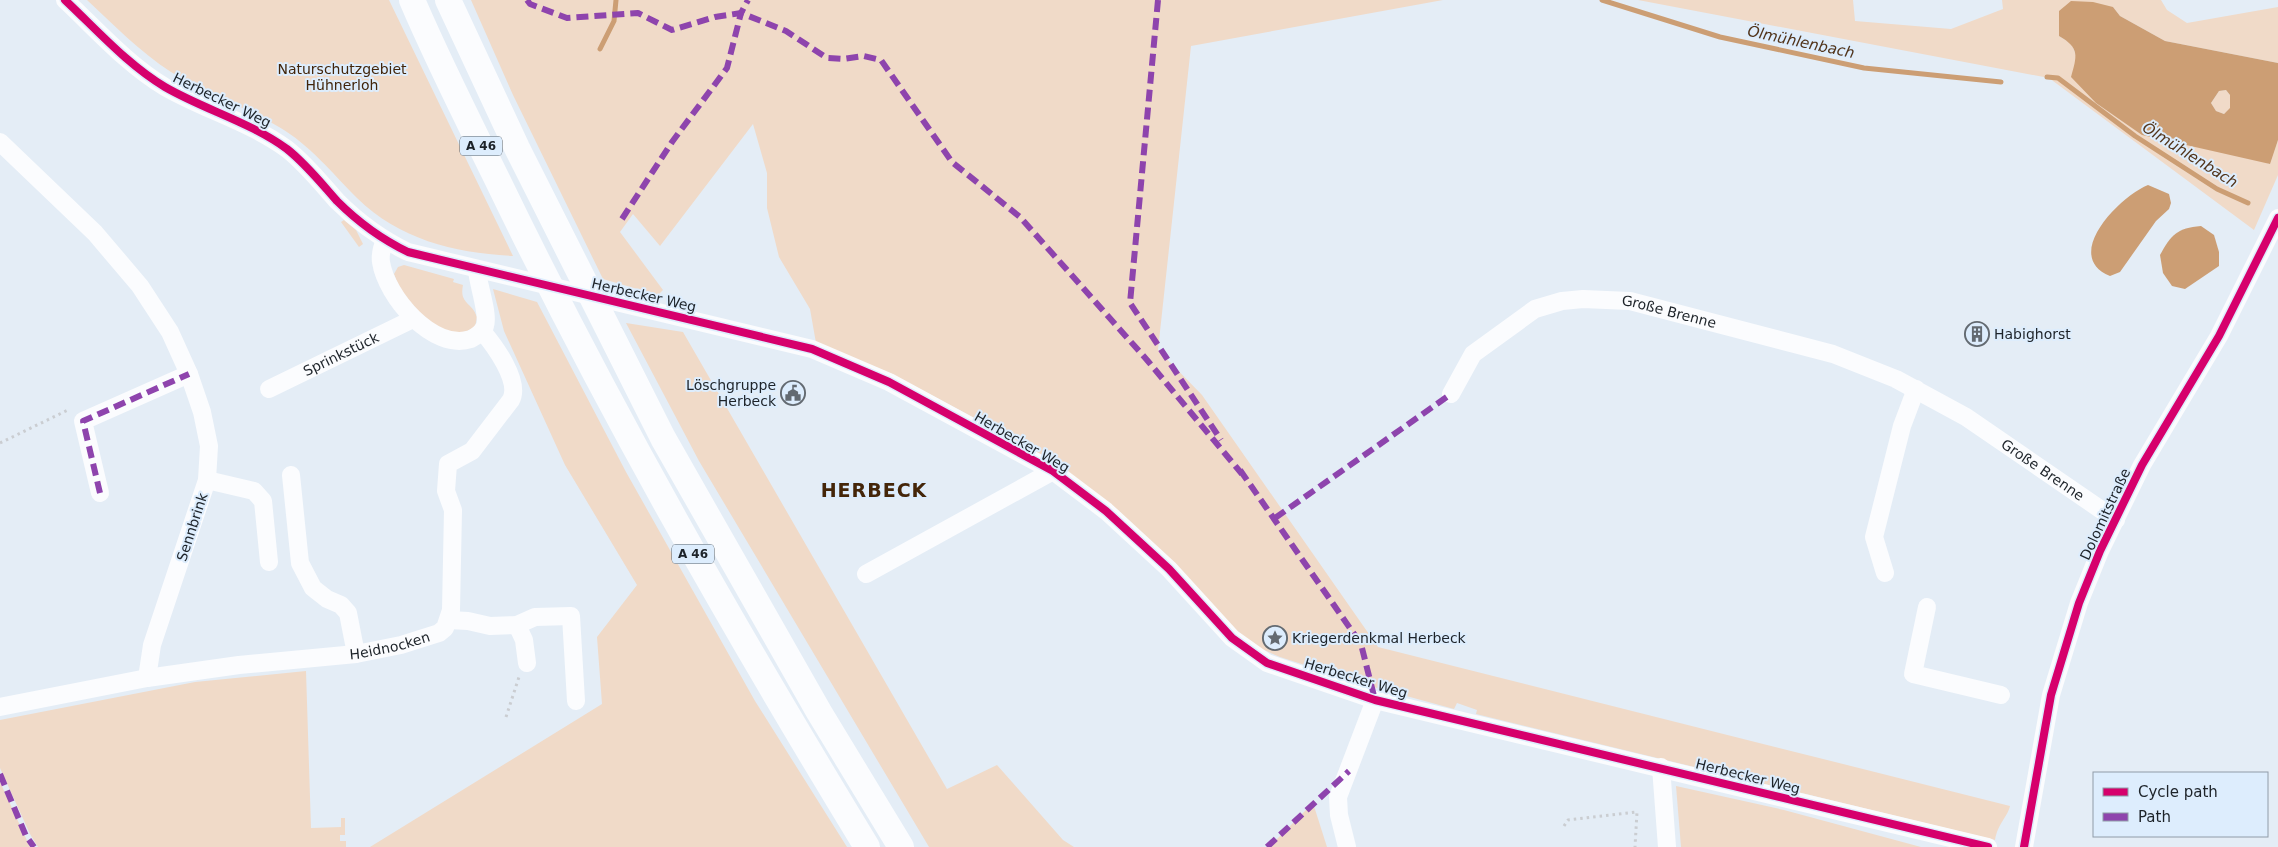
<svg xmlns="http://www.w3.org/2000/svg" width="2278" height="847" font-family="'DejaVu Sans',sans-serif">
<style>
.green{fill:#f0dac8}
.water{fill:#cc9e74;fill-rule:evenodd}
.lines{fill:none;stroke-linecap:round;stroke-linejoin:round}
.stream{stroke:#cc9e74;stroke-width:5}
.path{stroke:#cacdd1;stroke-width:3;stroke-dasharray:2.5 4;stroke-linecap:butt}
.minor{stroke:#fbfcfe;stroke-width:18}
.highway{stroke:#fbfcfe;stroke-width:26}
.quiet{stroke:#8e44ad;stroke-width:6;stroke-dasharray:12 6;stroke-linecap:butt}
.cycleway-casing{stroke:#ddedfd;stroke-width:11}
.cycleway{stroke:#d6006c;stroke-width:8}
.labels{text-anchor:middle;stroke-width:4;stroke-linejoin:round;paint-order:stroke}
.shield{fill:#ddedfd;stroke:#576069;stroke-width:1}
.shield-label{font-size:12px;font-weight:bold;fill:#1d2329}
.park-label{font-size:14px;fill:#42250a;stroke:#ddedfd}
.street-label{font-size:14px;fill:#1d2329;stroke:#ddedfd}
.poi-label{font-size:14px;fill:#1d2329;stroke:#ddedfd;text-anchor:start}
.water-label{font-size:15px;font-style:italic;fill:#52341a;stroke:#ddedfd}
.district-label{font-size:19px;font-weight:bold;letter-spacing:1px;fill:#44260a;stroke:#ddedfd}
</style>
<rect width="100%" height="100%" fill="#e4edf6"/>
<g class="green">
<path d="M 87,0 L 389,0 L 513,256 C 455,253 400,240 357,198 C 332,173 310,145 279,127 C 244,106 205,93 171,72 C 140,52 114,25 87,0 Z"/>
<path d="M 471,0 L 1443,0 L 1191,46 L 1158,350 L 1202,395 L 1378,647 L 2006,805 L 2010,806 C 2007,818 1998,823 1995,840 L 1476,714 L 1477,710 L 1457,703 L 1454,709 L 1366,685 L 1280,657 L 1257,647 L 1237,631 L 1102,498 L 1027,446 L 890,373 L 816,343 L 810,309 L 779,257 L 767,208 L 767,173 L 753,124 L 660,246 L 633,214 L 620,232 L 663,290 L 658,295 L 603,279 L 513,95 Z"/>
<path d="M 1638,0 L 1853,0 L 1855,21 L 1951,29 L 2003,9 L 2002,0 L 2161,0 L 2167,10 L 2187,23 L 2278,7 L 2278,63 L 2165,41 L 2120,16 L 2113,7 L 2059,11 L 2059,36 L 2072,44 L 2076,56 L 2269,164 L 2278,140 L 2278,175 L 2254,230 L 2049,78 Z"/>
<path d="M 2226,90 L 2230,95 L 2230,109 L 2224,114 L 2216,111 L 2211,103 L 2219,91 Z"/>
<path d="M 344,220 L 356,230 L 363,244 L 359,247 L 341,222 Z"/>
<path d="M 404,265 L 454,279 L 453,282 L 463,285 C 459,304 472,302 477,317 L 475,327 C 450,344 422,318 406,299 C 401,292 397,282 394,274 L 398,267 Z"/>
<path d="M 493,289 L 537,302 L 626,472 L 755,701 L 847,847 L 370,847 L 602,704 L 597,637 L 637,585 L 565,465 L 504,331 Z"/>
<path d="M 626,323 L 683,332 L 947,789 L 997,765 L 1063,840 L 1074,847 L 929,847 L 699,461 Z"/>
<path d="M 306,671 L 311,828 L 341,827 L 341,818 L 345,818 L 345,835 L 340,835 L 340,841 L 346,841 L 346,847 L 38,847 L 30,834 L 0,768 L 0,720 L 195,682 Z"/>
<path d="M 0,782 L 30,847 L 0,847 Z"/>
<path d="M 1676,786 L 1784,810 L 1921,847 L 1681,847 Z"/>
<path d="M 1313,803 L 1327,847 L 1269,847 Z"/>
</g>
<g class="water">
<path d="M 2071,1 L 2093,2 L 2113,7 L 2120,16 L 2165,41 L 2278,63 L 2278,140 L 2270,164 L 2142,135 L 2096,103 L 2071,77 C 2077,56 2080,48 2059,36 L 2059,11 ZM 2226,90 L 2230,95 L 2230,108 L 2224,114 L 2216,111 L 2211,103 L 2219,91 Z"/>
<path d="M 2148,185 L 2169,194 L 2171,203 L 2169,209 L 2156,221 L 2120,272 L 2110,276 C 2061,256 2120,196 2148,185 Z"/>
<path d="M 2201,226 L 2214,235 L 2219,252 L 2219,266 L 2185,289 L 2172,286 L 2163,273 L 2160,255 C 2171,235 2177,228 2201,226 Z"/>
</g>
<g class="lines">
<g class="stream">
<path d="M 1602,0 L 1720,37 L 1864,68 L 2001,82"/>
<path d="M 600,49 L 614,21 L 616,0"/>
<path d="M 2047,77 L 2058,78 L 2135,136 L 2217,189 L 2248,203"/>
</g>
<g class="path">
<path d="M 0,443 L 70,409"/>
<path d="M 506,717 L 519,677"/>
<path d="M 1564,826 L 1568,820 L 1637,812 L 1635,847"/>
</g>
<g class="minor">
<path d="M 65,0 C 97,30 128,65 165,87 C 205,110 250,122 287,149 C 306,164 321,183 337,201 C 358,222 381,239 408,252 L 812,349 L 889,382 L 1053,471 L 1106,511 L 1169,569 L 1232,638 L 1267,663 L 1375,700 L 1988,847"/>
<path d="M 0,142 L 95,233 L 140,286 L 170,332 L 189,374 L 202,412 L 209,446 L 207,480 L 152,645 L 147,678"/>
<path d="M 385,240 C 382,247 380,255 381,262 C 386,296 433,352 471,339 C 477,336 482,333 485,326 C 489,314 478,285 477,270"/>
<path id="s1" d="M 269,389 L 413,319"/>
<path id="s2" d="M 1451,394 L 1473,354 L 1535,309 L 1562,301 L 1583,299 L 1630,301 L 1833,354 L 1896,379 L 1966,417 L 2116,520"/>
<path d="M 291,475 L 300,563 L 313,588 L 327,599 L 341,605 L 348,613 L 356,654"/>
<path d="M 207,480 L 254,491 L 263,501 L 269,562"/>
<path d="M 100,493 L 83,421 L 189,374"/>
<path d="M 1885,573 L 1874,537 L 1902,426 L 1916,389"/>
<path d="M 866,574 L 1053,471"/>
<path d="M 1927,607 L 1913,674 L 2001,695"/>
<path d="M 449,620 L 468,621 L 490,626 L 517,625 L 535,617 L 571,616 L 576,701"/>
<path d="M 517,625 L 524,640 L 527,663"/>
<path id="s3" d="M 0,707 L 147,678 L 239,665 L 356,654 L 401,645 L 439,633 L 445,628 L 451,610 L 453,510 L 446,491 L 448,464 L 472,451 L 511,400 C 521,381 494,345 482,331"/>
<path d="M 1661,767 L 1667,847"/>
<path d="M 1347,847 L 1339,815 L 1338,797 L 1375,700"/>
<path d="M 2024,847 L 2051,695 L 2079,603 L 2100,551 L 2142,465 L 2219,336 L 2278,218"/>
</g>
<g class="highway">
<path d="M 412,0 C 438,61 468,120 497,179 C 608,409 734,629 867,847"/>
<path d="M 448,0 L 517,148 L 663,438 L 819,712 L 901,847"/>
</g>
<g class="quiet">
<path d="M 527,0 L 530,4 L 567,18 L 638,13 L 672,30 L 715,17 L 741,13 L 786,31 L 827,58 L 843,59 L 864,56 L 881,60 L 952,162 L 1020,217 L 1147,360 L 1242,474"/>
<path d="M 1158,0 L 1130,303 L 1221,440"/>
<path d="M 622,219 L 672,142 L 727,68 L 741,13 L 748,0"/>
<path d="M 1240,470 L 1361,644 L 1375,700"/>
<path d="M 100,493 L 83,421 L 189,374"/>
<path d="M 1275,518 L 1451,394"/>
<path d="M 0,774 L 26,836 L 34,847"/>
<path d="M 1267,847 L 1349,771"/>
</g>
<defs>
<g id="cycleway">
<path d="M 65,0 C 97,30 128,65 165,87 C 205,110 250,122 287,149 C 306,164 321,183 337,201 C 358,222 381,239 408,252 L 812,349 L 889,382 L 1053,471 L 1106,511 L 1169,569 L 1232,638 L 1267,663 L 1375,700 L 1988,847"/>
<path d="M 2024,847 L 2051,695 L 2079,603 L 2100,551 L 2142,465 L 2219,336 L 2278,218"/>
</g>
</defs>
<use href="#cycleway" class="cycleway-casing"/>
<use href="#cycleway" class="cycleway"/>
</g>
<defs>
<symbol id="building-ring" viewBox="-11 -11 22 22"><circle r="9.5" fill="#ddedfd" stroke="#636a71" stroke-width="1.5"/><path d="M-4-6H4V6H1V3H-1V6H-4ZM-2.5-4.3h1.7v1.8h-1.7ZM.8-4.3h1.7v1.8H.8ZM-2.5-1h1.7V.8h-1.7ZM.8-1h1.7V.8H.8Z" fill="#636a71"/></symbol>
<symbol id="civic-ring" viewBox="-11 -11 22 22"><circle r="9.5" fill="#ddedfd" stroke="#636a71" stroke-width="1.5"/><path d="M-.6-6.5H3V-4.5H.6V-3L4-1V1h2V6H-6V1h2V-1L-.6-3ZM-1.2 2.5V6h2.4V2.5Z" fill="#636a71"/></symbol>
<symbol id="sight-ring" viewBox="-11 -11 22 22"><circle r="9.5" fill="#ddedfd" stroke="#636a71" stroke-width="1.5"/><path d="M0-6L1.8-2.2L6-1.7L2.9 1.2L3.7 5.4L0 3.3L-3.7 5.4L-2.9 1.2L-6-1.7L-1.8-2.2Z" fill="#636a71"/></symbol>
</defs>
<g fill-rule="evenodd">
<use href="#building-ring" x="1963" y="320" width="28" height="28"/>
<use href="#civic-ring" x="779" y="379" width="28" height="28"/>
<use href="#sight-ring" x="1261" y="624" width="28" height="28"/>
</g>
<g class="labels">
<g class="shield">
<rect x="460" y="136.5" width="42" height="19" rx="4"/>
<rect x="672" y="544.5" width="42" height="19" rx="4"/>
</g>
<g class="shield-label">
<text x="481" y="150">A 46</text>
<text x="693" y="558">A 46</text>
</g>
<g class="park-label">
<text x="342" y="74">Naturschutzgebiet<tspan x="342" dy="16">Hühnerloh</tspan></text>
</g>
<g class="street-label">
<text transform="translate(222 100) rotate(26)" y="5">Herbecker Weg</text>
<text transform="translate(644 295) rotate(13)" y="5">Herbecker Weg</text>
<text dy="5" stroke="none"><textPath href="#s2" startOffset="259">Große Brenne</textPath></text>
<text dy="5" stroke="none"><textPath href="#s1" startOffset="80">Sprinkstück</textPath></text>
<text transform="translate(1022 442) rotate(30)" y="5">Herbecker Weg</text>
<text dy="5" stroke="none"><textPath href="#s2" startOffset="669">Große Brenne</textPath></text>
<text transform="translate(2105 514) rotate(-65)" y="5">Dolomitstraße</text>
<text transform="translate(192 527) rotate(-72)" y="5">Sennbrink</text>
<text dy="5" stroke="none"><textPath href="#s3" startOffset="395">Heidnocken</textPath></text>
<text transform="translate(1356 678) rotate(17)" y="5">Herbecker Weg</text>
<text transform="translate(1748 776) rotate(14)" y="5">Herbecker Weg</text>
</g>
<g class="poi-label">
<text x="1994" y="339">Habighorst</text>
<text x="776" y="390" text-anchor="end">Löschgruppe<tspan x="776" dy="16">Herbeck</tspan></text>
<text x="1292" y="643">Kriegerdenkmal Herbeck</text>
</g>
<g class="water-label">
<text transform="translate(1801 42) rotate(12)" y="5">Ölmühlenbach</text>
<text transform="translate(2190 155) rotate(32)" y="5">Ölmühlenbach</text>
</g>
<g class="district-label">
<text x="874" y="497">HERBECK</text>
</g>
</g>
<rect x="2093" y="772" width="175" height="65" fill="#ddedfd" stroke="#909ca8"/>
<rect x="2103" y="788" width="25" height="8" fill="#d6006c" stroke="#909ca8"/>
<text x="2138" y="797" font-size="15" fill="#1d2329">Cycle path</text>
<rect x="2103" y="813" width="25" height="8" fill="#8e44ad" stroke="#909ca8"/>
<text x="2138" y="822" font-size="15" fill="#1d2329">Path</text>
</svg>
